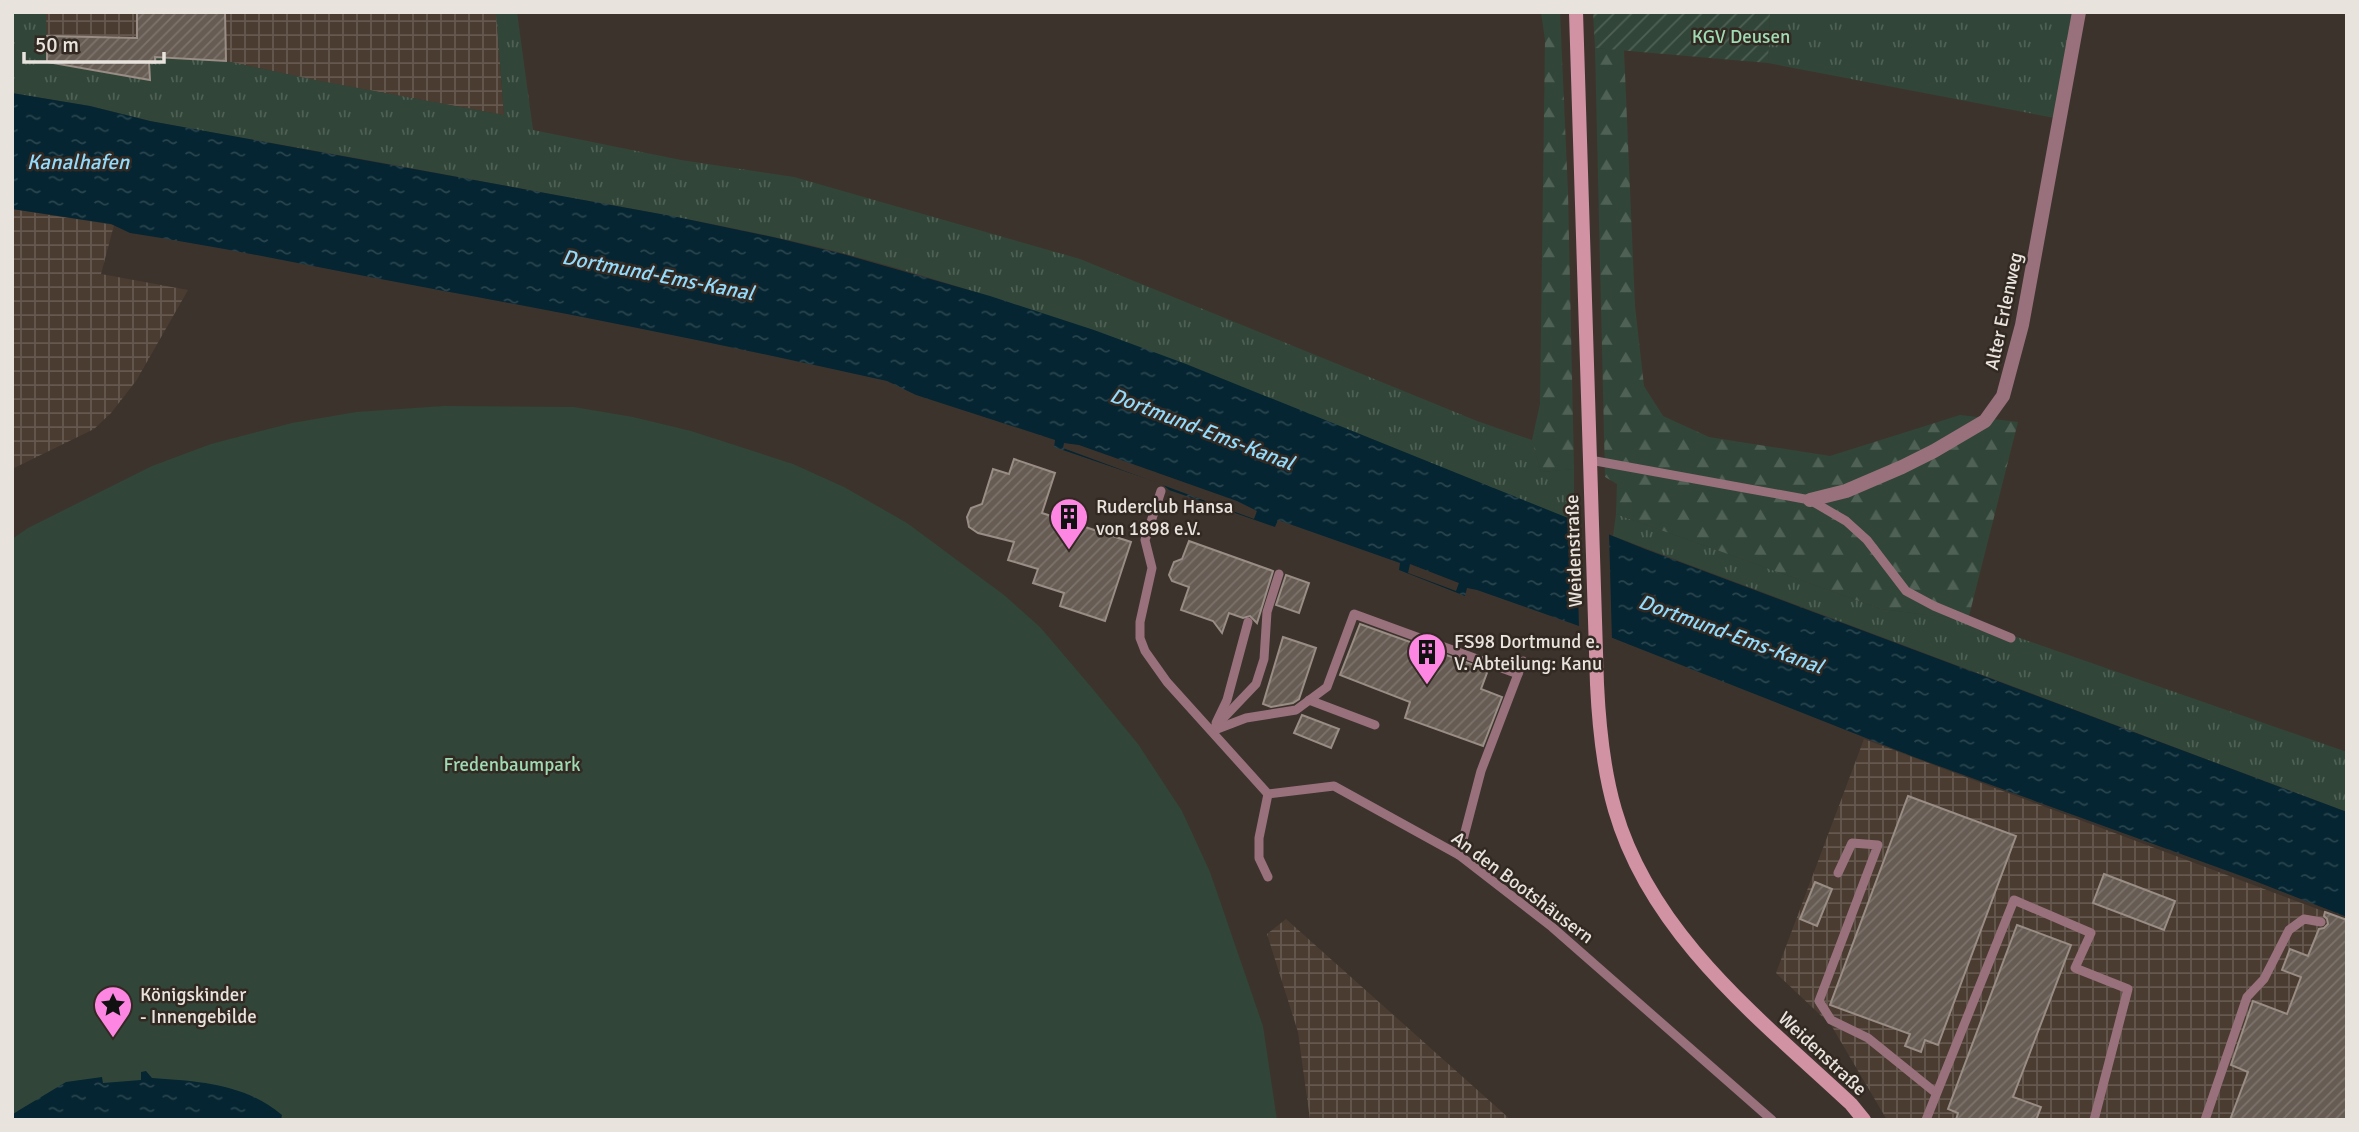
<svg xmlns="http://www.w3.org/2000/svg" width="2359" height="1132" font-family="Signika,sans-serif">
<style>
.industrial{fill:url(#industrial-grid)}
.grass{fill:url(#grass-tufts)}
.forest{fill:url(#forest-firs)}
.park{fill:#314638}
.garden{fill:url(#garden-furrows)}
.water{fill:url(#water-ripples)}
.pier{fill:#3d332d}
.building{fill:url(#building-hatch);stroke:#998d85;stroke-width:2}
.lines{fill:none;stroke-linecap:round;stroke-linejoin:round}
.lane{stroke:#99717c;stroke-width:9}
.street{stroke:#99717c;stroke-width:14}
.secondary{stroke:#d192a3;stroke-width:14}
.labels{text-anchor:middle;stroke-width:5;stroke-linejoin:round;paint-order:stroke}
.park-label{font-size:19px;fill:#9fdcb3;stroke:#332923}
.street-label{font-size:19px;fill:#e9e3de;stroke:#332923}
.poi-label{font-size:19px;fill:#e9e3de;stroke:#332923;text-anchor:start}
.water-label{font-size:21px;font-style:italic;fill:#93dbfc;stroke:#332923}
</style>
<defs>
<pattern id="industrial-grid" width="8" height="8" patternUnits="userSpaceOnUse" patternTransform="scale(1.75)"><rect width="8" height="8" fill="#4b3c31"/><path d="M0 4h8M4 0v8" fill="none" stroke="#65584e"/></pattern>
<pattern id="grass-tufts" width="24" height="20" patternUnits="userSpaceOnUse" patternTransform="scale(1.75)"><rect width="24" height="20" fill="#314638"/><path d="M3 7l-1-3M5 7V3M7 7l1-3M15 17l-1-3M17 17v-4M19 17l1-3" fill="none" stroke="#4f6154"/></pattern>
<pattern id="forest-firs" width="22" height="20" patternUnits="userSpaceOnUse" patternTransform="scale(1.75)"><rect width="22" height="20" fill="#314638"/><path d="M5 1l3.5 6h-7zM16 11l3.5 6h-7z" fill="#4f6154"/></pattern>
<pattern id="garden-furrows" width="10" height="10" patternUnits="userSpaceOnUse" patternTransform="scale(1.75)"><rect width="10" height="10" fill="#314638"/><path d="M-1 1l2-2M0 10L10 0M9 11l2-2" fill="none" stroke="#4f6154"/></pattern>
<pattern id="water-ripples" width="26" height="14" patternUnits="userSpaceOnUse" patternTransform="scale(1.75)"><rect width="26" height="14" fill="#042531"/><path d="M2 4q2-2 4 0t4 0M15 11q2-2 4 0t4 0" fill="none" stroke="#29444e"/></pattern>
<pattern id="building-hatch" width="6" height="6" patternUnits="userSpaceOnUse" patternTransform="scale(1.75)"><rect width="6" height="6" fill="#665c54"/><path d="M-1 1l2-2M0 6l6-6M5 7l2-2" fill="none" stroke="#7c736c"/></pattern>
</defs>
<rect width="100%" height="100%" fill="#3d332d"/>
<g class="industrial">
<path d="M 46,12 L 496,12 L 504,115 L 319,81 L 226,61 L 155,57 L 155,63 L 150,62 L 106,71 L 47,62 Z"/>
<path d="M 12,209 L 114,225 L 101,274 L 188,290 L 136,381 L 111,413 L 94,429 L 12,469 Z"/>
<path d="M 1864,739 L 2347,920 L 2347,1120 L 1887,1120 L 1831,1025 L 1776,973 Z"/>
<path d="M 1286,919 L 1511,1120 L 1310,1120 L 1298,1032 L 1267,934 Z"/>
</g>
<g class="grass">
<path d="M 12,12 L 46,12 L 47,62 L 106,71 L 149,62 L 155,63 L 155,57 L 226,61 L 320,81 L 504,115 L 496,12 L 517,12 L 533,130 L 681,160 L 794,177 L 1080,259 L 1477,421 L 1532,440 L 1541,472 L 1574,469 L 1574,521 C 1333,425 1097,321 846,254 C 752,230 656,213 561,196 C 424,170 287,146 150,121 L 90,106 L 12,93 Z"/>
<path d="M 1770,12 L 2079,12 L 2060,119 L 1768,63 Z"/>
<path d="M 1616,514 L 1881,609 L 1968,620 L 2347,752 L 2347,812 L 1613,536 Z"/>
</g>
<g class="forest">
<path d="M 1541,12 L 1560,12 L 1568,192 L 1574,469 L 1541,472 L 1532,440 L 1540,404 L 1545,40 Z"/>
<path d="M 1595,48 L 1624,50 L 1635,306 L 1644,386 L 1663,416 L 1709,437 L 1830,456 L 1960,415 L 2018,422 L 1968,620 L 1881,609 L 1616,514 L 1617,484 L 1605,477 Z"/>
</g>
<path class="park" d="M 444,406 L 574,407 L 633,417 L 691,431 L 793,464 L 844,487 L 907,523 L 1004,595 L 1040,627 L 1092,688 L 1138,744 L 1182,811 L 1210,872 L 1263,1026 L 1277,1120 L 12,1120 L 12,539 L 28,528 L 152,466 L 211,444 L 292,423 L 356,412 Z"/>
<path class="garden" d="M 1593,12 L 1770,12 L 1768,63 L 1595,48 Z"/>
<g class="water">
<path d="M 12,93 L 90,106 L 150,121 L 677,217 L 777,238 L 843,254 L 990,296 L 1094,330 L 1186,364 L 1645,549 L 2347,812 L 2347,917 L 2247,878 L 1914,757 L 1610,637 L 1477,590 L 1467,588 L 1465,596 L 1399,570 L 1400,563 L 1278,520 L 1275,527 L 1169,490 L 1162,484 L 1054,447 L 1055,440 L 916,395 L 887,381 C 740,348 592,318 444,291 C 339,272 235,249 130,233 L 111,224 L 12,209 Z"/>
<path d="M 146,1071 L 152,1078 C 198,1081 246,1084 282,1115 L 281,1120 L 12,1120 L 12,1115 L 16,1112 L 66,1082 L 102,1077 L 103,1083 L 141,1080 L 141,1072 Z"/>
</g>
<g class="pier">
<path d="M 1064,443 L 1079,445 L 1237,501 L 1257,511 L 1254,519 L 1063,448 Z"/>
<path d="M 1576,517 L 1609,531 L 1612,641 L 1579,629 Z"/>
<path d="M 1410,564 L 1459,583 L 1456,591 L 1408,573 Z"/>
</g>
<g class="building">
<path d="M 137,12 L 225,12 L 226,61 L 155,57 L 155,63 L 149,62 L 150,80 L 47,62 L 47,36 L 137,38 Z"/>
<path d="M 1014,459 L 1055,473 L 1042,513 L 1131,542 L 1105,621 L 1060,606 L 1064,593 L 1033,583 L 1038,569 L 1008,560 L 1014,542 L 978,533 L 969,527 L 967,517 L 971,508 L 982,504 L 993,469 L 1009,474 Z"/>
<path d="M 1189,541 L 1273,571 L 1257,623 L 1250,616 L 1243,618 L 1229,613 L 1222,633 L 1213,621 L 1181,610 L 1189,587 L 1172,581 L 1169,575 L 1174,562 L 1182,559 Z"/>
<path d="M 1286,575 L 1309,583 L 1299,613 L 1276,605 Z"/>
<path d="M 1360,624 L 1488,670 L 1481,689 L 1502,697 L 1483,746 L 1405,718 L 1410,702 L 1340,675 Z"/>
<path d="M 1283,637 L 1316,648 L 1299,699 L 1293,703 L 1271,707 L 1263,704 Z"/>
<path d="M 1302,715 L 1339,729 L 1331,748 L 1294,733 Z"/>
<path d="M 1908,796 L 2016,836 L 1938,1045 L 1925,1040 L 1921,1052 L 1905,1046 L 1910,1034 L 1830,1005 Z"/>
<path d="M 2104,874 L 2175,901 L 2164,930 L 2093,903 Z"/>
<path d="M 1815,882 L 1832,889 L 1817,926 L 1800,919 Z"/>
<path d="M 2325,912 L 2347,920 L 2347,1120 L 2230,1120 L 2248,1072 L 2231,1065 L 2253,1001 L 2287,1014 L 2301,977 L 2282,970 L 2290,949 L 2308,956 L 2319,929 L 2324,928 L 2328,924 L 2327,919 L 2324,916 Z"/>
<path d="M 2017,925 L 2071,945 L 2013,1097 L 2041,1107 L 2036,1120 L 1956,1120 L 1958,1113 L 1948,1109 Z"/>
</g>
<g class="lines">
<g class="lane">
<path d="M 1590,460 L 1810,500 L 1846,521 L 1867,540 L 1906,591 L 1934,606 L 2011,638"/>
<path d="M 1161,491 L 1145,540 L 1152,568 L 1140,622 L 1140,638 L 1145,651 L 1167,682 L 1268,794 L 1334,786 L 1459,855 L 1552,927 L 1772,1120"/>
<path d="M 1309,700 L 1375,725"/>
<path d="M 1216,723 L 1227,700 L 1248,622"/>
<path d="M 1215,727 L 1256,684 L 1264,659 L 1267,612 L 1279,574"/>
<path d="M 1212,731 L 1246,718 L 1296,710 L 1327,687 L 1354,614 L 1518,674"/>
<path d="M 1268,794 L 1259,838 L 1259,858 L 1268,877"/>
<path d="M 1459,855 L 1481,771 L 1523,661"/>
<path d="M 1838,873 L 1852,843 L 1878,845 L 1819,1001 L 1831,1020 L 1868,1038 L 1936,1093"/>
<path d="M 1926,1120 L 2014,900 L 2091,933 L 2075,968 L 2128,989 L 2094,1120"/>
<path d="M 2205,1120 L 2247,997 L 2264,979 L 2289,930 L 2304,919 L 2321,922"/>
</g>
<path class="street" d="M 1810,500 L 1846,491 L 1902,467 L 1934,451 L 1985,421 L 2003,396 L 2022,325 L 2079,12"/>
<path class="secondary" d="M 1576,12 L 1597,684 C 1599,727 1603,769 1615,810 C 1651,935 1760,1019 1851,1104 L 1864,1120"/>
</g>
<defs>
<symbol id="building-pin" viewBox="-11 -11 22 30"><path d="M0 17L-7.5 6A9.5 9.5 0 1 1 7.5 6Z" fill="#fd86e2" stroke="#332923"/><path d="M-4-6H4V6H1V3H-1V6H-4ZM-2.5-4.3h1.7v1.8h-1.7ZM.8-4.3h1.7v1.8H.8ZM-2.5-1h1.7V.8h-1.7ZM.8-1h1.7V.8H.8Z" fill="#111"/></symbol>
<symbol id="sight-pin" viewBox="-11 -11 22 30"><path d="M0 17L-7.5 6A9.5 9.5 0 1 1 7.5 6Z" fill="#fd86e2" stroke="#332923"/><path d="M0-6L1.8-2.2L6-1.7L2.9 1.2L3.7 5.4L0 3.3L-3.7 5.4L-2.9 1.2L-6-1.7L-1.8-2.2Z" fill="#111"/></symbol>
</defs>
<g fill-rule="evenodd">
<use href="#building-pin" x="1047" y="495" width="44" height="60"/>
<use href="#building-pin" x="1405" y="630" width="44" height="60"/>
<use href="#sight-pin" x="91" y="983" width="44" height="60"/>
</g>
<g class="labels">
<g class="park-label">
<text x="1741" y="43">KGV Deusen</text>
<text x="512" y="771">Fredenbaumpark</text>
</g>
<g class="street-label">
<text transform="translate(2003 311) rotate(-78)" y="7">Alter Erlenweg</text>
<text transform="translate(1573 551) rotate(-92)" y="7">Weidenstraße</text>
<text transform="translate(1523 887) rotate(37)" y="7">An den Bootshäusern</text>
<text transform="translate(1823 1053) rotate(43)" y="7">Weidenstraße</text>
</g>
<g class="poi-label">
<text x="1096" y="513">Ruderclub Hansa<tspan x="1096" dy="22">von 1898 e.V.</tspan></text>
<text x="1454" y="648">FS98 Dortmund e.<tspan x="1454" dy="22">V. Abteilung: Kanu</tspan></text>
<text x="140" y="1001">Königskinder<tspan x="140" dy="22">- Innengebilde</tspan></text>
</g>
<g class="water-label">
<text x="78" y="169">Kanalhafen</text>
<text transform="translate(658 275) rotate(11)" y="7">Dortmund-Ems-Kanal</text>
<text transform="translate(1202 429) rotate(21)" y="7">Dortmund-Ems-Kanal</text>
<text transform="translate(1731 634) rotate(20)" y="7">Dortmund-Ems-Kanal</text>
</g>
</g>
<rect width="2359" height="1132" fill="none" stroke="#e9e3de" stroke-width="28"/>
<path d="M24 52v10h140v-10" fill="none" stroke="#e9e3de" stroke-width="3.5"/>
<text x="35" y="52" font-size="21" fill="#e9e3de" stroke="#332923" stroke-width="5" paint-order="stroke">50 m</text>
</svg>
